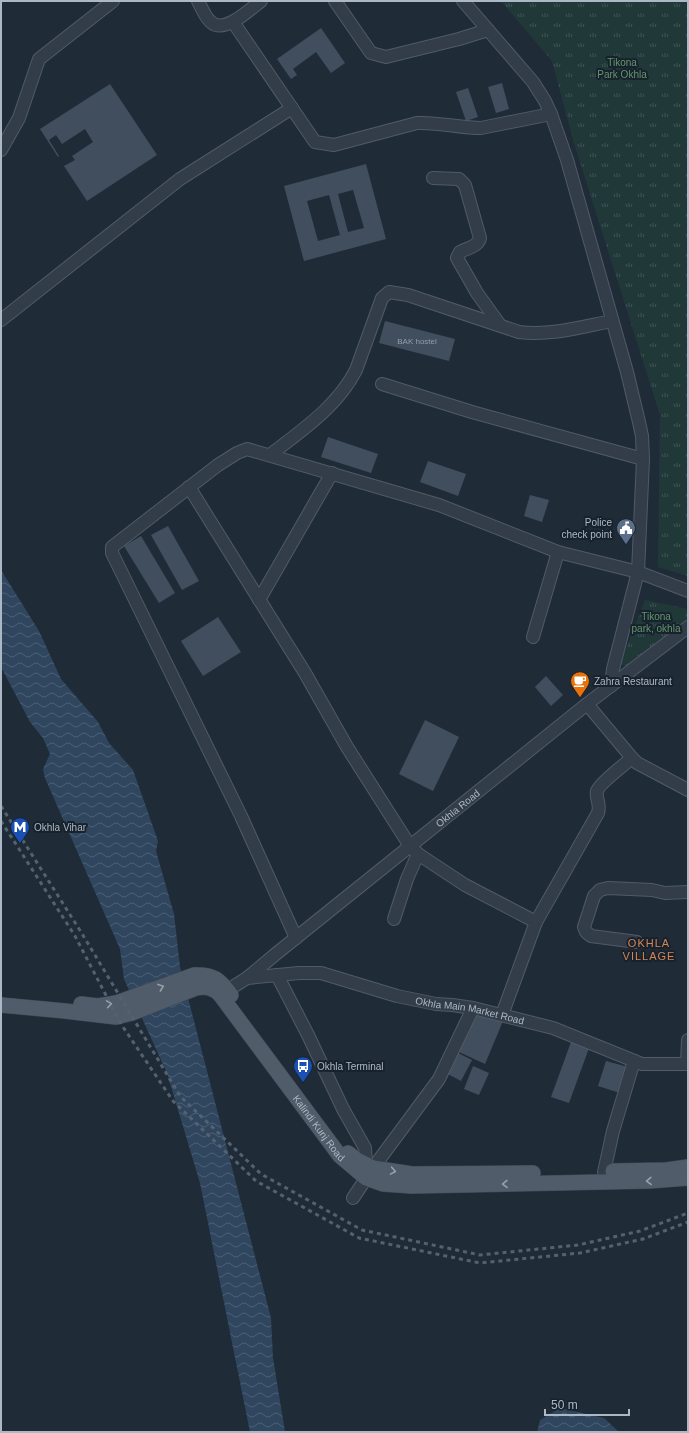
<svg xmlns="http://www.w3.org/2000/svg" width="689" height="1433" font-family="Arial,sans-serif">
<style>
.park{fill:url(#park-tufts)}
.water{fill:url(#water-waves)}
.building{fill:#404e5e;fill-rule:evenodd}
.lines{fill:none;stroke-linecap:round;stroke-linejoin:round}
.minor-casing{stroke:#505b67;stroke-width:14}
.major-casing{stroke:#3f4955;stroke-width:16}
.minor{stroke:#333d49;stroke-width:12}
.major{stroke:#505c69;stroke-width:15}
.rail{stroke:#546270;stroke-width:3;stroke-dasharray:4 4;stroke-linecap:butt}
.oneway{stroke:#96a1af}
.labels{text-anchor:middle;stroke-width:4;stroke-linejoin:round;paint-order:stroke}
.number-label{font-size:8px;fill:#929eac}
.park-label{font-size:10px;fill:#63976c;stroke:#18222d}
.poi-label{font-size:10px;fill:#adb8c6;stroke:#18222d;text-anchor:start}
.street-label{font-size:10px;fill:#adb8c6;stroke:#18222d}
.neighbourhood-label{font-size:11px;letter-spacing:1px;fill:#d88555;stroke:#18222d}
</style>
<defs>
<pattern id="park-tufts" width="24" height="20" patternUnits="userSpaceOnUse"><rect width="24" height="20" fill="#213839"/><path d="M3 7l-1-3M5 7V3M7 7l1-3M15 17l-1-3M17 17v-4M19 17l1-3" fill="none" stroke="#3f5354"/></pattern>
<pattern id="water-waves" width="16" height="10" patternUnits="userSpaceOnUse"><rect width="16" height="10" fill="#30465f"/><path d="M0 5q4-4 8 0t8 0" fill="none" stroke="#4b5f74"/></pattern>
</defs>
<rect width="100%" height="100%" fill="#1f2c38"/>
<g class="park">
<path d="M 501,1 L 686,1 L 688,2 L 688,576 L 658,567 L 660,415 L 574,143 L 552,61 Z"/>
<path d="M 645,600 L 688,609 L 688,618 L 632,669 L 620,664 Z"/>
</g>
<g class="water">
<path d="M 1,570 L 39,631 L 61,679 L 98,722 L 109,743 L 133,770 L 158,841 L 156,851 L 174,914 L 180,967 L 271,1318 L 273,1358 L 285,1432 L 250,1432 L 200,1183 L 167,1073 L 124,979 L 120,949 L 45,778 L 43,769 L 50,754 L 43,738 L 30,722 L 1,667 Z"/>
<path d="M 560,1408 L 604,1418 L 619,1432 L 537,1432 L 540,1420 Z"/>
</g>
<g class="building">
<path d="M 321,28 L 345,63 L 331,73 L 316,52 L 293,69 L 297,75 L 291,79 L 277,59 Z"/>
<path d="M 502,83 L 509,109 L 496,113 L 488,87 Z"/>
<path d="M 110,84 L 157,155 L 87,201 L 64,166 L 75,160 L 72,156 L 93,142 L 85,129 L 62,144 L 56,135 L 49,140 L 59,156 L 58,157 L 40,129 Z"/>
<path d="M 468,88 L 478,117 L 466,121 L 456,92 Z"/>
<path d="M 366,164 L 386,239 L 304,261 L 284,186 ZM 353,190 L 364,228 L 348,232 L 338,194 ZM 329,195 L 340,235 L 318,241 L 307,201 Z"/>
<path d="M 385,321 L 455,339 L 449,361 L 379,343 Z"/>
<path d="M 328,437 L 378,454 L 371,473 L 321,457 Z"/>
<path d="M 428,461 L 466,474 L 458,496 L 420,482 Z"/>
<path d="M 530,495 L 549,500 L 542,522 L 524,516 Z"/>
<path d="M 168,526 L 199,581 L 182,590 L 151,535 Z"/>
<path d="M 141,536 L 175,593 L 159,603 L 124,546 Z"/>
<path d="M 218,617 L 241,652 L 203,676 L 181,641 Z"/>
<path d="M 546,676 L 563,695 L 551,706 L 535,687 Z"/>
<path d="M 425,720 L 459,737 L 433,791 L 399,774 Z"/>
<path d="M 477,1010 L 503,1021 L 485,1064 L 459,1052 Z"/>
<path d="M 571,1042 L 589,1048 L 569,1103 L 551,1097 Z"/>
<path d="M 458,1053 L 472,1060 L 461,1081 L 446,1073 Z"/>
<path d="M 606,1061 L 628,1067 L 620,1093 L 598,1086 Z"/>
<path d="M 473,1066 L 489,1073 L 479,1095 L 464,1089 Z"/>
</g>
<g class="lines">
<defs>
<g id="minor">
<path d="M 198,1 C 202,8 205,18 212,23 C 226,33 250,9 261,1"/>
<path d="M 335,1 L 371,53 L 386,57 L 459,39 L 488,30"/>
<path d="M 463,1 L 533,82 L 545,101 L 551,114 L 567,160 L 627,372 L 639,422 L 642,436 L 643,459 L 638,572 L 613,669 L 611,686"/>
<path d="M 233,22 L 315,142 L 334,145 L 417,123 C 439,122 460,128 481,128 L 551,114"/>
<path d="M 1,150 L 19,118 L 39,59 L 113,1"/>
<path d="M 433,178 L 459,179 L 465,185 L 480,238 C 478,247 467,248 460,252 L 457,258 L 477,293 L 500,325"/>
<path d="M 1,320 L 180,179 L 292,108"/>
<path d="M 382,384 L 472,412 L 643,459"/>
<path d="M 270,455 C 302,430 337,407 356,370 L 382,298 L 389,292 L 408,295 L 519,332 C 551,336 581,327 612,321"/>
<path d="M 189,487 L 305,673 L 347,747 L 410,846 L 418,854 L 465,885 L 536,922"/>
<path d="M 259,600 L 332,473"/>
<path d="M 533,637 L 558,552"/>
<path d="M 587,704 L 632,758 L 637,763 L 688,790"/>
<path d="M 394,919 L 407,879 L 418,854"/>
<path d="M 296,938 L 241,816 L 112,553 L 112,547 L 218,465 L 237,453 L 247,449 L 439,505 L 558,552 L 638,572 L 688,591"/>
<path d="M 637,942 L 591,936 L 586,932 L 584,927 L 594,896 L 600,890 L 608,888 L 652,890 L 665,893 L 688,892"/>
<path d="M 277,975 L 308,1035 L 343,1109 L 365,1148 L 366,1164"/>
<path id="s1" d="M 247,978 L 299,973 L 321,973 L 397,996 L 436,1004 L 452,1005 L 473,1008 L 553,1028 L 642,1064 L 688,1064"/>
<path id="s2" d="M 228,990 L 247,978 L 277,953 L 587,704 L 688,627"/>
<path d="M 502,1015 L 536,922 L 598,813 C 601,803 595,798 597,791 C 599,784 625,764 632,758"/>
<path d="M 687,1064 L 688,1040"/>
<path d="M 604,1172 L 613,1131 L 634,1061"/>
<path d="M 353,1198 L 373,1168 L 439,1079 L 473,1008"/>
</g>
<g id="major">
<path d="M 81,1004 L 98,1006 L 116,1003 L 194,975 C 214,974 220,980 231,995"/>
<path id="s3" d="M 1,1005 L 65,1011 L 116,1017 L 132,1013 L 196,988 C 206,986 215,988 221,996 L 340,1156 L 366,1178 L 383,1184 L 412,1186 L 649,1181 L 688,1178"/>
<path d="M 348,1153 L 357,1160 L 373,1168 L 412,1174 L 533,1173"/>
<path d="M 613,1171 L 666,1170 L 688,1167"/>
</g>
</defs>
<use href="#minor" class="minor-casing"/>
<use href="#major" class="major-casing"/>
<use href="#minor" class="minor"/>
<use href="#major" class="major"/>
<g class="rail">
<path d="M 1,806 L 81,932 L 180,1096 L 261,1174 L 362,1230 L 480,1255 L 578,1245 L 640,1231 L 688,1213"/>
<path d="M 1,821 L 75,936 L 121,1024 L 173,1101 L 256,1181 L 359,1238 L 480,1263 L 580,1253 L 643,1239 L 688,1222"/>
</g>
</g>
<defs><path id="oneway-chevron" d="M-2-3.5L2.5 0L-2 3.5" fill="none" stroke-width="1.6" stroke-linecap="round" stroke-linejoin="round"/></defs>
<g class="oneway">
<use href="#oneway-chevron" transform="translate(161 987) rotate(-20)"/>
<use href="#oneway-chevron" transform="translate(109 1004) rotate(-9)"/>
<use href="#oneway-chevron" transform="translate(393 1171) rotate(10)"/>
<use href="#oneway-chevron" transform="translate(649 1181) rotate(178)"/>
<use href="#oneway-chevron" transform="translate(505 1184) rotate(179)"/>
</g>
<defs>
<symbol id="civic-pin" viewBox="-11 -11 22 30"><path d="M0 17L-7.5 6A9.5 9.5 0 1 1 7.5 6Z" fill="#5c6f8a" stroke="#18222d"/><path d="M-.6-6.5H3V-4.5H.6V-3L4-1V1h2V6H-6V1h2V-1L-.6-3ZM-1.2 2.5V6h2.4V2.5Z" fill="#fff"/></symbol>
<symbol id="cafe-pin" viewBox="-11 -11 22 30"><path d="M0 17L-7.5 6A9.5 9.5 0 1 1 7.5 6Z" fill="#e8710a" stroke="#18222d"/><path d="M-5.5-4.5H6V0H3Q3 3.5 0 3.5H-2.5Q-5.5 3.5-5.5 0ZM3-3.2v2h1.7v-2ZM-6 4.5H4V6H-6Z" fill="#fff"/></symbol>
<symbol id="metro-pin" viewBox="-11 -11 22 30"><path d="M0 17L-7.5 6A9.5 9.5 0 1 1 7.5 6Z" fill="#1a4fb4" stroke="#18222d"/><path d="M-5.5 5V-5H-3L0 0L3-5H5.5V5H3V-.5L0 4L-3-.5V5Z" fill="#fff"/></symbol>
<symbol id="bus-pin" viewBox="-11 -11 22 30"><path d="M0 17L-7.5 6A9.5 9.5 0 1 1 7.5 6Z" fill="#1a4fb4" stroke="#18222d"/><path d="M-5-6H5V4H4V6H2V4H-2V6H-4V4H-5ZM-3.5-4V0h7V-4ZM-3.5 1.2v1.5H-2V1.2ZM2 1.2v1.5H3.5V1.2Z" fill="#fff"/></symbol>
</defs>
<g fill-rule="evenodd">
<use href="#civic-pin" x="615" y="517" width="22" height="30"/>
<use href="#cafe-pin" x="569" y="670" width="22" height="30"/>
<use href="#metro-pin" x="9" y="816" width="22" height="30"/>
<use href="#bus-pin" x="292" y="1055" width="22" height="30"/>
</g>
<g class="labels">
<g class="number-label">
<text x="417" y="344">BAK hostel</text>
</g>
<g class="park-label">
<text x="622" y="66">Tikona<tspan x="622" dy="12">Park Okhla</tspan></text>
<text x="656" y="620">Tikona<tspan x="656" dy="12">park, okhla</tspan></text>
</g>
<g class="poi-label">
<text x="612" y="526" text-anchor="end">Police<tspan x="612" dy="12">check point</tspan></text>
<text x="594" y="685">Zahra Restaurant</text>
<text x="34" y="831">Okhla Vihar</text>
<text x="317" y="1070">Okhla Terminal</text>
</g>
<g class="street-label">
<text dy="4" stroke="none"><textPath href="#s2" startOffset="293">Okhla Road</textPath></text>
<text dy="4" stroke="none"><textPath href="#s1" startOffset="228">Okhla Main Market Road</textPath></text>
<text dy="4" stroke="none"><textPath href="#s3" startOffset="393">Kalindi Kunj Road</textPath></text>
</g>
<g class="neighbourhood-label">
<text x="649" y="947">OKHLA<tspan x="649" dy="13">VILLAGE</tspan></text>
</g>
</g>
<rect width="689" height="1433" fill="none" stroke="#adb8c6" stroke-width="4"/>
<path d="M545 1409v6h84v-6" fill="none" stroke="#adb8c6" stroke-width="2"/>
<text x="551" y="1409" font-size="12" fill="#adb8c6" stroke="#18222d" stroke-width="3" paint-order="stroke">50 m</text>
</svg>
